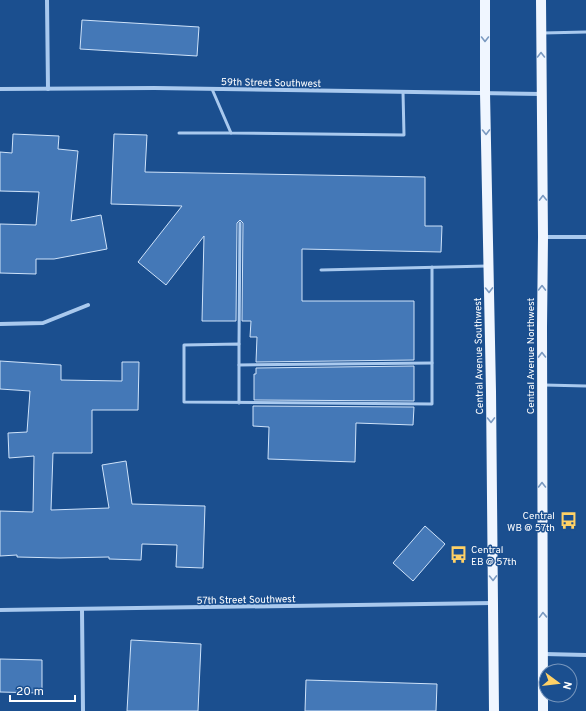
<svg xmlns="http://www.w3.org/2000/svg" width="586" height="711" font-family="Overpass,sans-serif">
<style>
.building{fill:#4478b7;stroke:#cfe3fa}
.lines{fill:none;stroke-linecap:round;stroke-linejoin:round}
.service{stroke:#a9c9ee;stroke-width:3}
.minor{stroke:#a9c9ee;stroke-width:4}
.primary{stroke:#f0f6ff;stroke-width:10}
.oneway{stroke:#7b9ac1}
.labels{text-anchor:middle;stroke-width:3;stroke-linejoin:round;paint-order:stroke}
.street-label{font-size:10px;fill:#fff;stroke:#1b4f8f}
.poi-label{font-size:10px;fill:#fff;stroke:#1b4f8f;text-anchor:end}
</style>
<rect width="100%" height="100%" fill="#1b4f8f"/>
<g class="building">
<path d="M 82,20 L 199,27 L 197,56 L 80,49 Z"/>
<path d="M 13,134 L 59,136 L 58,149 L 78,151 L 71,221 L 101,215 L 107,249 L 54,259 L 36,259 L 36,274 L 0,273 L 0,224 L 36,225 L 39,192 L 0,191 L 0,152 L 12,153 Z"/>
<path d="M 114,134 L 147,135 L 145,172 L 425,177 L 425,226 L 442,226 L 441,252 L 302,249 L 302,301 L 414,301 L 414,360 L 256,362 L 257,337 L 250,337 L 251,321 L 242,321 L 243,223 L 240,220 L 237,223 L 236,321 L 202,321 L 204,236 L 166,285 L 138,262 L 182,206 L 111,204 Z"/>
<path d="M 0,361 L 61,365 L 61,380 L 122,381 L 122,362 L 139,362 L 138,410 L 92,410 L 92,453 L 53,453 L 51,510 L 109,508 L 102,465 L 126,461 L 132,504 L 205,506 L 203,568 L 176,567 L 177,545 L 142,544 L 141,560 L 109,559 L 109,557 L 60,558 L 17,557 L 17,555 L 0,556 L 0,511 L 33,512 L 34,456 L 9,458 L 8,433 L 27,432 L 30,391 L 0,389 Z"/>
<path d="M 414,366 L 414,401 L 254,400 L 254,374 L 256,374 L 256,368 Z"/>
<path d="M 253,406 L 414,407 L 413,425 L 356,423 L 355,462 L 268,459 L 269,427 L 253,426 Z"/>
<path d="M 425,526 L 445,544 L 413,581 L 393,563 Z"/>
<path d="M 131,640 L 201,644 L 198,711 L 127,711 Z"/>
<path d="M 0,659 L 42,660 L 42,693 L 0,692 Z"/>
<path d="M 306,680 L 437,684 L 436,711 L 305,711 Z"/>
</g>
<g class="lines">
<g class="service">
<path d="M 543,33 L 586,32"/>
<path d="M 212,89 L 231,133 L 404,135 L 403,92"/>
<path d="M 179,133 L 231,133"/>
<path d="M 321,270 L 487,266"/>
<path d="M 239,344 L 240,223"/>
<path d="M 239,365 L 432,363"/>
<path d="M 544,385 L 586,386"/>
<path d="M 239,403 L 239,344 L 184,345 L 184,402 L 432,404 L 432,267"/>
</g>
<g class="minor">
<path d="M 47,0 L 48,89"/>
<path d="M 0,89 L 154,88 L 541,94"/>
<path d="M 543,237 L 586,237"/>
<path d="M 0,324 L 43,323 L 88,305"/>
<path d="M 0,610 L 493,603"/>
<path d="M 82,610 L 83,711"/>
<path d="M 544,654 L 586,655"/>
</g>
<g class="primary">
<path d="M 485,0 L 485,93 L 491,391 L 494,711"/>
<path d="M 541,0 L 543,237 L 542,327 L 543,711"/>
</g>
</g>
<defs><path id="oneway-chevron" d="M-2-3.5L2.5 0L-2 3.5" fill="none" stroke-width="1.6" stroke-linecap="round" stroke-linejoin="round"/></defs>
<g class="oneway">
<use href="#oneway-chevron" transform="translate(485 39) rotate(90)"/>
<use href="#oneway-chevron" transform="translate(541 55) rotate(-90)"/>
<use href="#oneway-chevron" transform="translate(486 132) rotate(89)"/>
<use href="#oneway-chevron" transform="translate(543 198) rotate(-91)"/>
<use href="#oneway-chevron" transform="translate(542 288) rotate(-89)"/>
<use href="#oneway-chevron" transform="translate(489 290) rotate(89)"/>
<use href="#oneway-chevron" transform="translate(542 355) rotate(-91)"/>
<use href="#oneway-chevron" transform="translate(491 420) rotate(89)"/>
<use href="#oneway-chevron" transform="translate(542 485) rotate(-90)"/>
<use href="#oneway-chevron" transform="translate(493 578) rotate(89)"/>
<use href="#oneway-chevron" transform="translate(543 615) rotate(-92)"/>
</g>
<defs>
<symbol id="bus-bare" viewBox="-9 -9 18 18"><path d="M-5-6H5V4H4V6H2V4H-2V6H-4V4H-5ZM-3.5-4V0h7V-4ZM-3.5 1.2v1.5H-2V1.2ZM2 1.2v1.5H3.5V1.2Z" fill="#ffd166" stroke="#1b4f8f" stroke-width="2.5" paint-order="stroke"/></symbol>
</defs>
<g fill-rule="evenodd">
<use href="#bus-bare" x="556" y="508" width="25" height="25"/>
<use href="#bus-bare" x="446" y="542" width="25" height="25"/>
</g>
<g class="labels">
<g class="street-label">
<text transform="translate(271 82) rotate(1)" y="4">59th Street Southwest</text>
<text transform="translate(478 356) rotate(-91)" y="4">Central Avenue Southwest</text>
<text transform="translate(530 356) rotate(-90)" y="4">Central Avenue Northwest</text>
<text transform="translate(246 599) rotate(-1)" y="4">57th Street Southwest</text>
</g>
<g class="poi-label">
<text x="555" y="519">Central<tspan x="555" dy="12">WB @ 57th</tspan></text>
<text x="471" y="553" text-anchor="start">Central<tspan x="471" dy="12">EB @ 57th</tspan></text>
</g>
</g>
<g transform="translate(558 683) rotate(105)"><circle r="19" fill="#1b4f8f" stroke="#7695bc"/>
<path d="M0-3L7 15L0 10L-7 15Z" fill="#ffd166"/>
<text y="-6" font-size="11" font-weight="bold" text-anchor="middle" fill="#ffffff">N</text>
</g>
<path d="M10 695v6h65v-6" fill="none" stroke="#ffffff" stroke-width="2"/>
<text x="16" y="695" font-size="12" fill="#ffffff" stroke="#1b4f8f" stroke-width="3" paint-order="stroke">20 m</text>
</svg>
